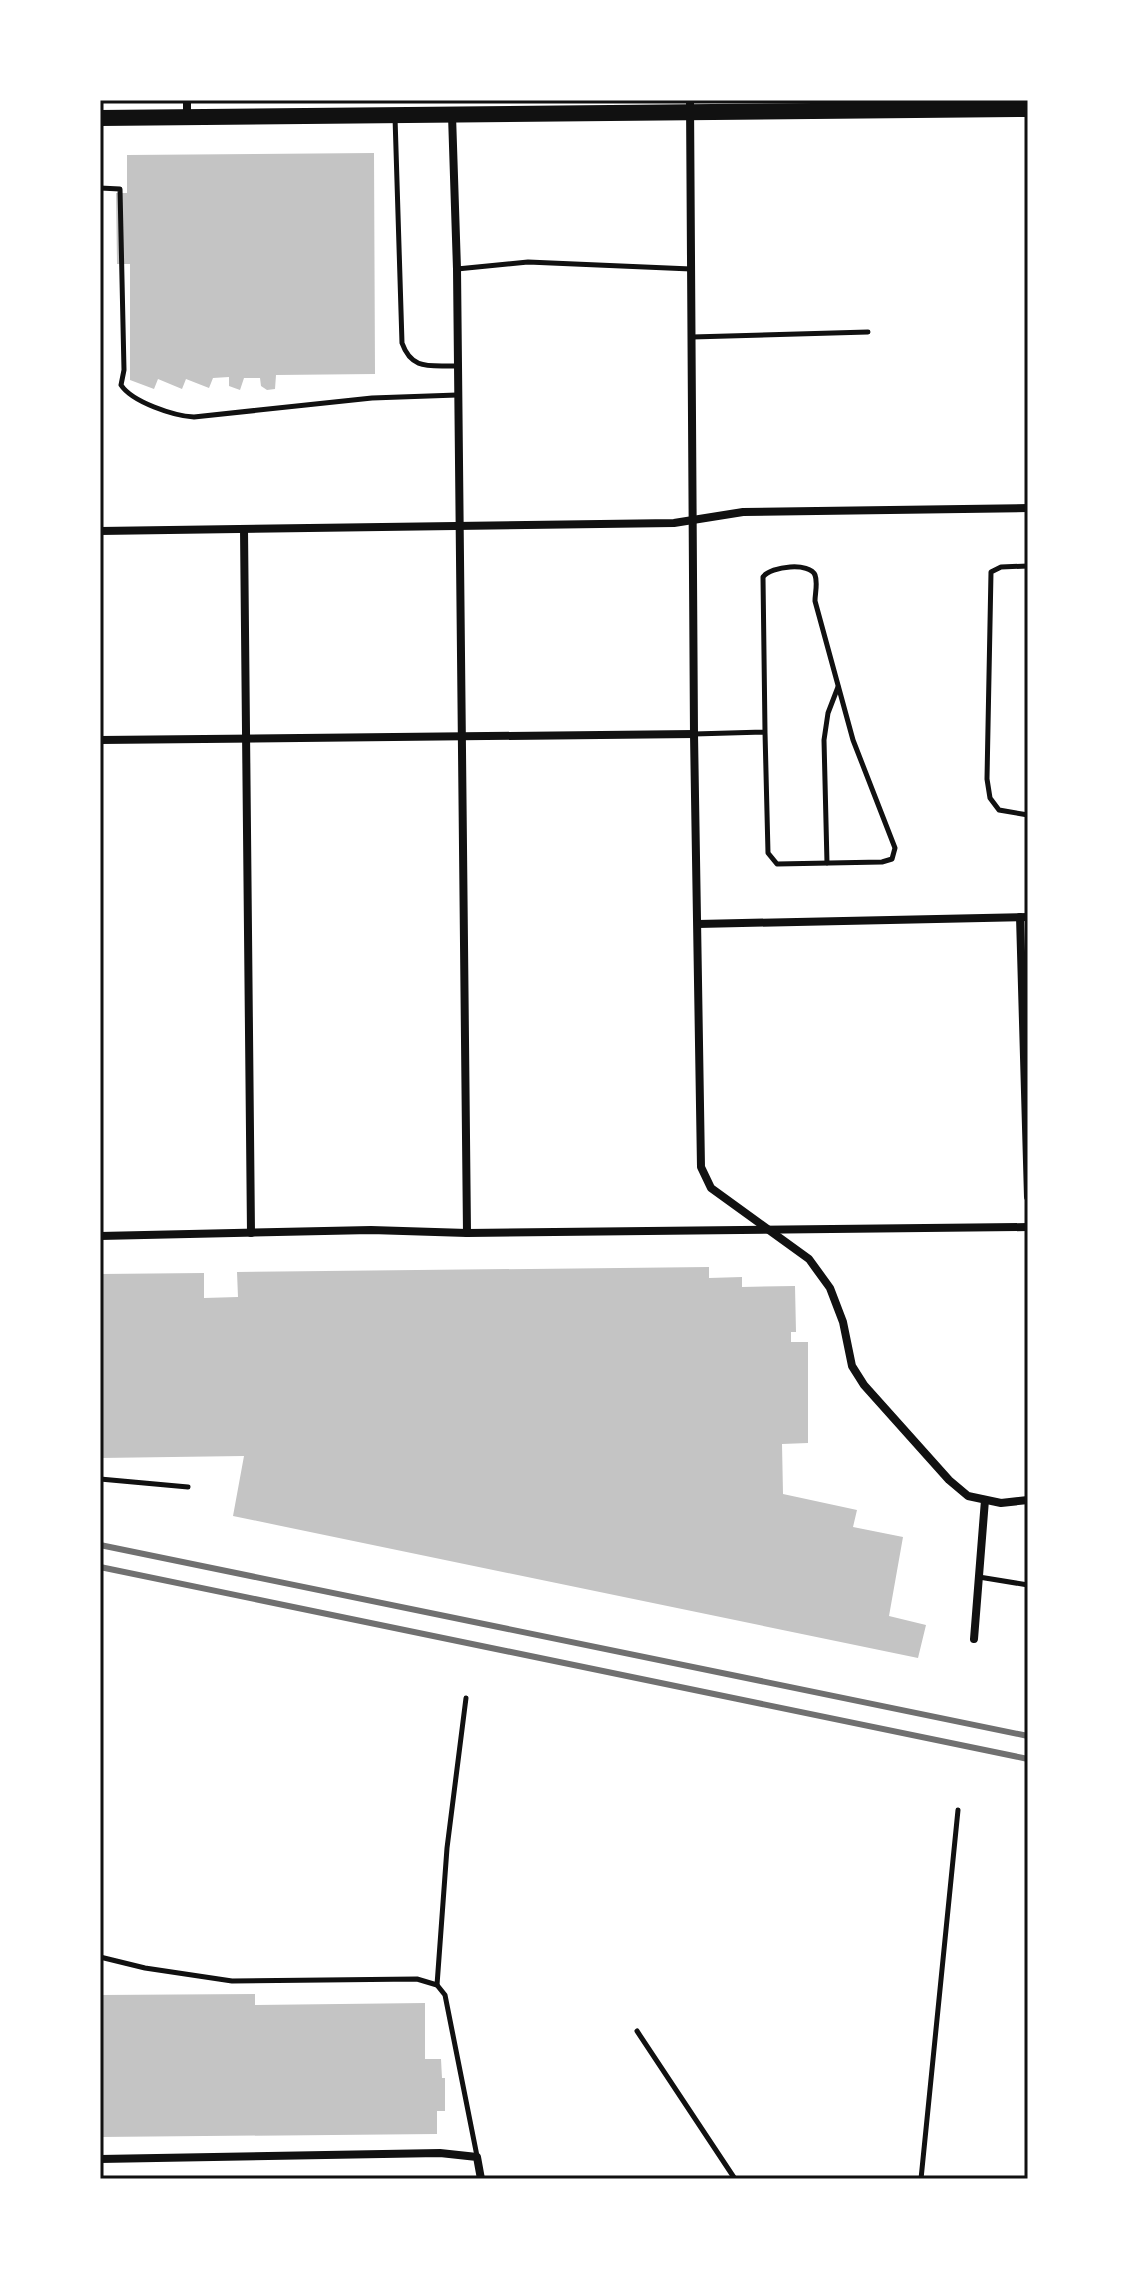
<svg xmlns="http://www.w3.org/2000/svg" width="1128" height="2279" font-family="Montserrat,sans-serif">
<style>
.building{fill:#c4c4c4}
.lines{fill:none;stroke-linecap:round;stroke-linejoin:round}
.service{stroke:#111;stroke-width:5}
.minor{stroke:#111;stroke-width:8}
.primary{stroke:#111;stroke-width:16}
.rail{stroke:#707070;stroke-width:6}
.neatline{fill:none;stroke:#111;stroke-width:3}
</style>
<rect width="100%" height="100%" fill="#fff"/>
<g class="building">
<path d="M 374,153 L 375,374 L 276,375 L 275,389 L 267,390 L 261,386 L 260,378 L 244,378 L 240,390 L 229,386 L 229,377 L 213,378 L 209,388 L 186,379 L 182,389 L 158,379 L 154,389 L 130,380 L 130,264 L 117,264 L 116,193 L 127,193 L 127,155 Z"/>
<path d="M 709,1267 L 709,1278 L 742,1277 L 742,1287 L 795,1286 L 796,1332 L 791,1332 L 791,1342 L 808,1342 L 808,1443 L 782,1444 L 783,1494 L 857,1510 L 853,1527 L 903,1537 L 889,1616 L 926,1625 L 918,1658 L 233,1516 L 244,1456 L 100,1458 L 100,1274 L 204,1273 L 204,1298 L 238,1297 L 237,1272 Z"/>
<path d="M 255,1994 L 255,2005 L 425,2003 L 425,2059 L 441,2059 L 442,2078 L 445,2078 L 445,2111 L 437,2111 L 437,2134 L 100,2137 L 100,1995 Z"/>
</g>
<g class="lines">
<g class="service">
<path d="M 395,117 L 402,343 C 412,371 430,365 457,366"/>
<path d="M 100,188 L 120,189 L 124,370 L 121,385 C 132,402 174,416 194,417 L 372,398 L 457,395"/>
<path d="M 457,269 L 528,262 L 691,269"/>
<path d="M 692,337 L 868,332"/>
<path d="M 1028,566 L 1001,567 L 991,572 L 987,779 L 990,798 L 999,810 L 1028,815"/>
<path d="M 694,734 L 765,732 L 768,853 L 777,864 L 882,862 L 892,859 L 895,848 L 853,740 L 815,601 C 815,593 818,583 815,575 C 810,562 771,566 763,577 L 765,732"/>
<path d="M 827,863 L 824,740 L 828,713 L 838,687"/>
<path d="M 100,1479 L 188,1487"/>
<path d="M 979,1577 L 1028,1585"/>
<path d="M 100,1957 L 145,1968 L 232,1981 L 417,1979 L 437,1985 L 445,1995 L 477,2156"/>
<path d="M 437,1985 L 447,1848 L 466,1698"/>
<path d="M 637,2031 L 735,2179"/>
<path d="M 921,2179 L 958,1810"/>
</g>
<g class="minor">
<path d="M 187,100 L 187,117"/>
<path d="M 690,100 L 694,734 L 701,1167 L 711,1188 L 809,1259 L 830,1288 L 843,1322 L 852,1366 L 864,1385 L 949,1480 L 968,1496 L 1001,1503 L 1028,1500"/>
<path d="M 452,115 L 457,269 L 467,1233"/>
<path d="M 244,529 L 251,1233"/>
<path d="M 100,531 L 674,523 L 743,512 L 1028,508"/>
<path d="M 100,740 L 694,734"/>
<path d="M 1020,917 L 1028,1197"/>
<path d="M 698,924 L 1028,917"/>
<path d="M 100,1236 L 371,1230 L 467,1233 L 1028,1227"/>
<path d="M 974,1639 L 985,1500"/>
<path d="M 100,2159 L 440,2153 L 477,2157 L 481,2179"/>
</g>
<path class="primary" d="M 100,118 L 1028,109"/>
<g class="rail">
<path d="M 100,1545 L 1028,1736"/>
<path d="M 100,1567 L 1028,1759"/>
</g>
</g>
<rect width="1128" height="2279" fill="none" stroke="#ffffff" stroke-width="204"/>
<rect x="102" y="102" width="924" height="2075" class="neatline"/>
</svg>
